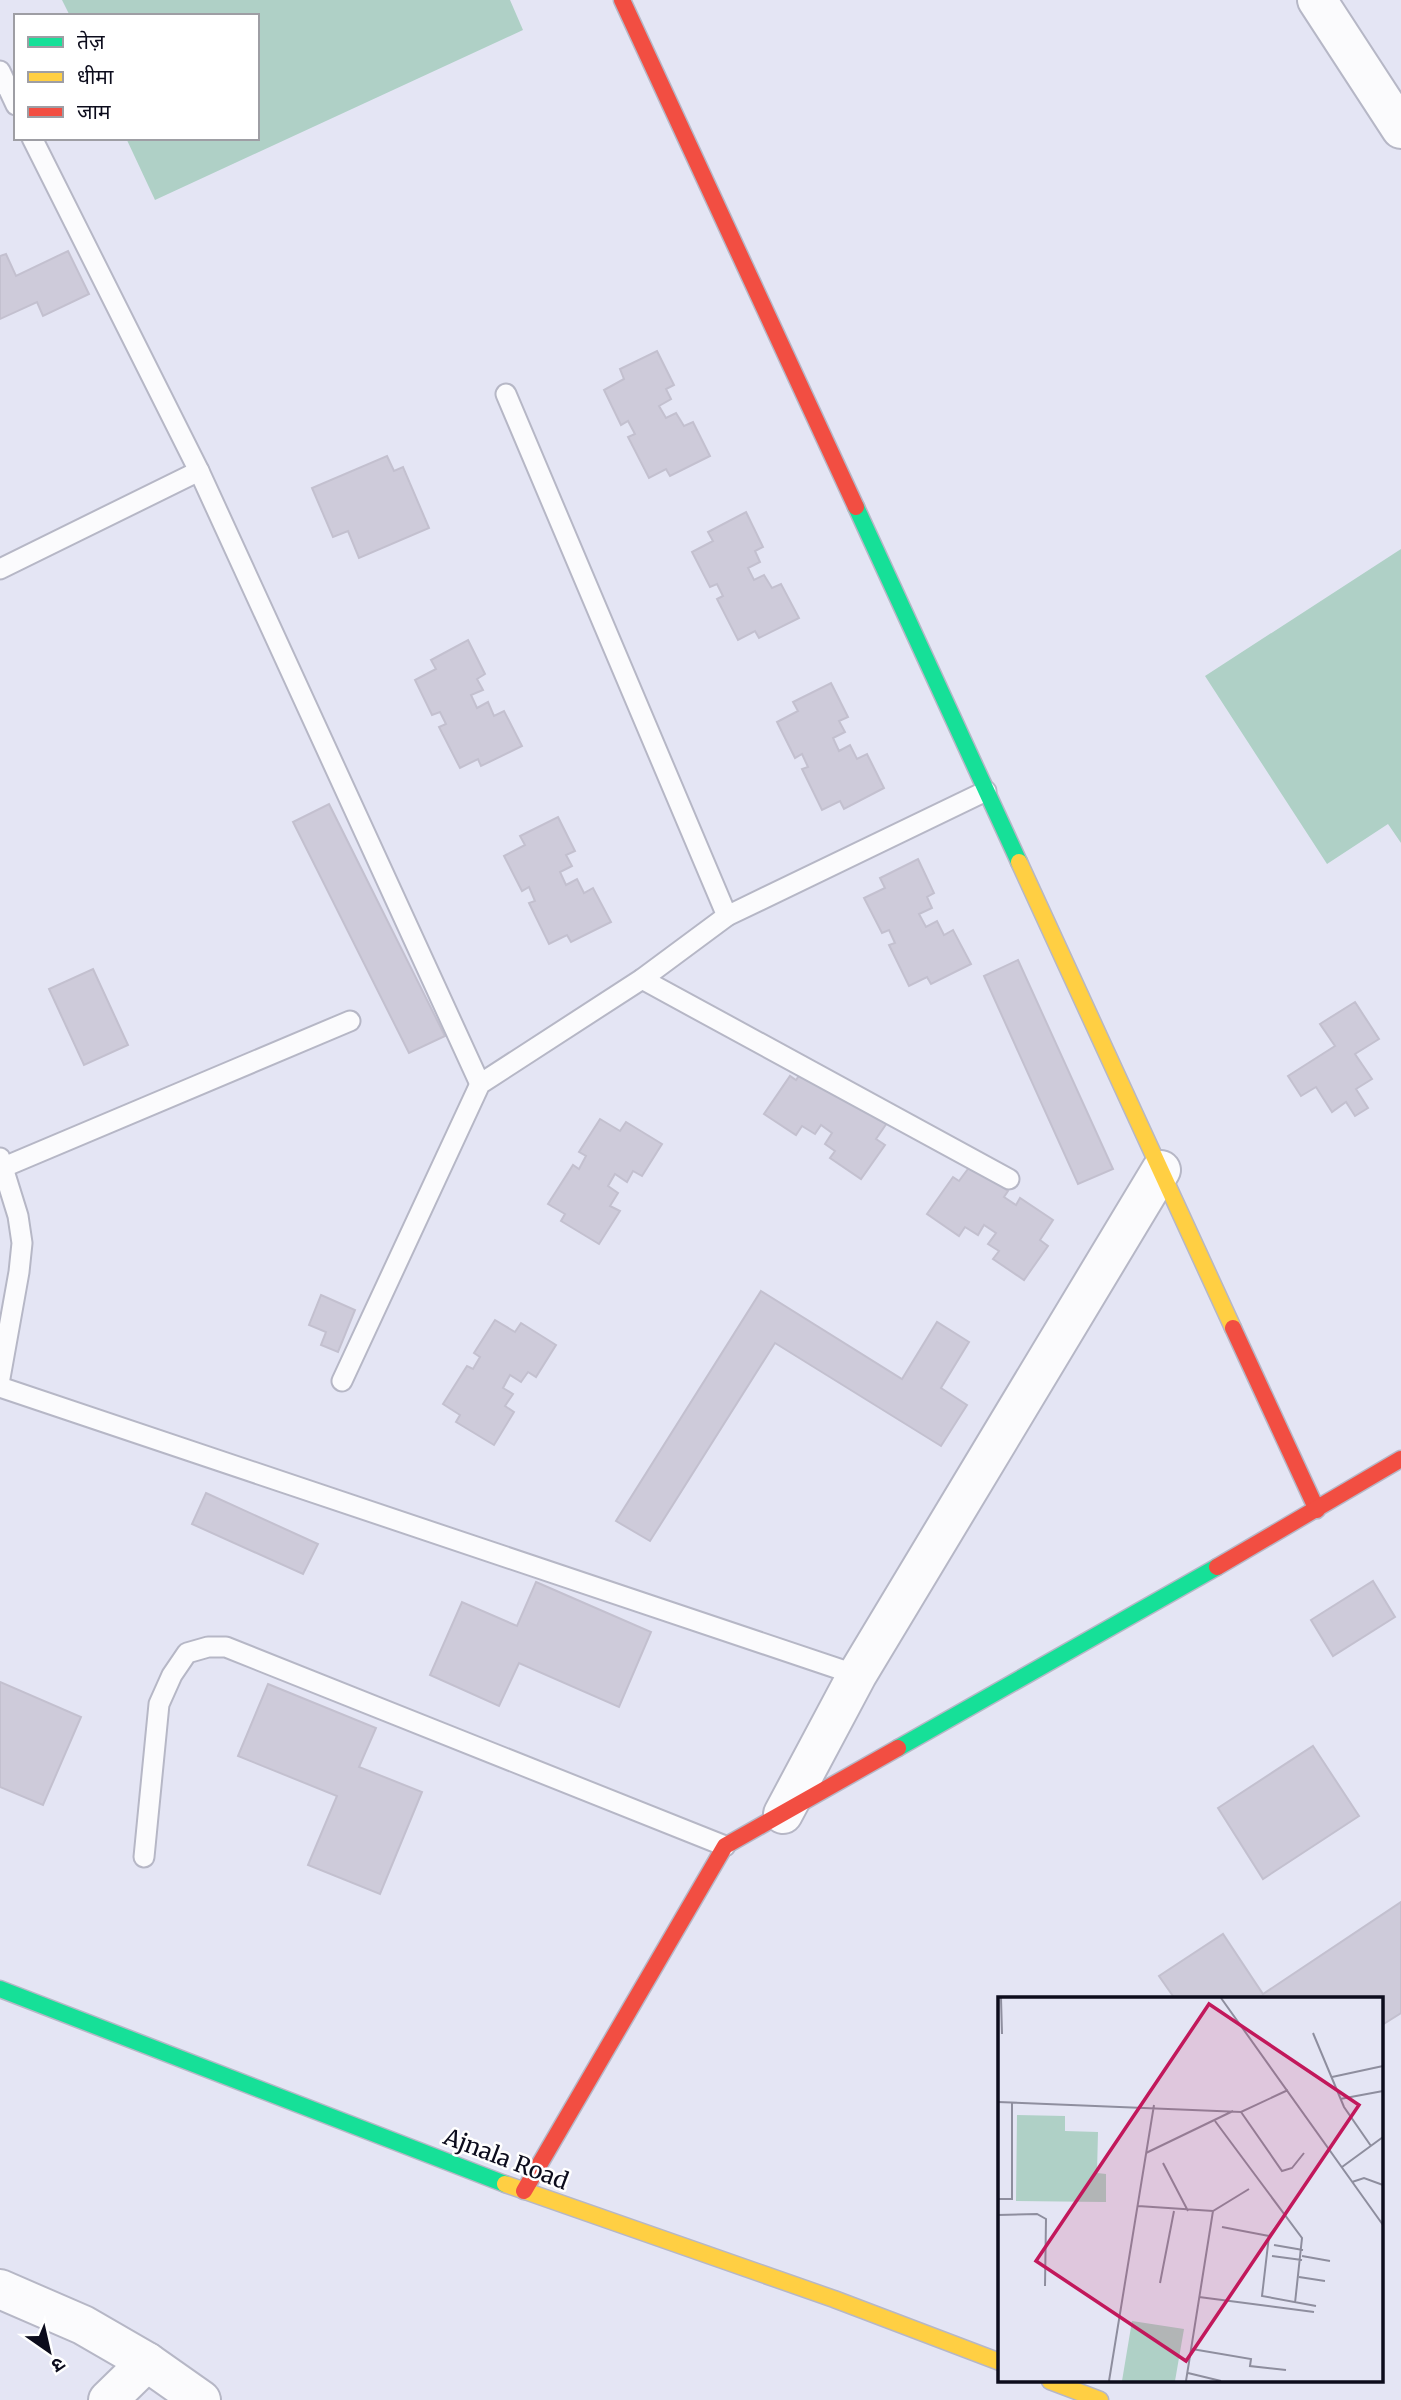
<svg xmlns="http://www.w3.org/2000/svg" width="1401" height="2400" font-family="Merriweather,'Noto Sans Devanagari',serif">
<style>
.green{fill:#afd0c6}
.building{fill:#cecbda;stroke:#c3c0cf;stroke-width:2}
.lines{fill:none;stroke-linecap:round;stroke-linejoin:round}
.lane-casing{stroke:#b6b7c6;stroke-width:23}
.street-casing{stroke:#b6b7c6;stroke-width:42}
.fast-casing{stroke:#b6b7c6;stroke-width:19}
.slow-casing{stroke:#b6b7c6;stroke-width:19}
.jam-casing{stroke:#b6b7c6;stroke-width:19}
.lane{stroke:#fbfbfd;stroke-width:19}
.street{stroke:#fbfbfd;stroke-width:38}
.fast{stroke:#16e098;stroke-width:16}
.slow{stroke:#ffcf43;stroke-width:16}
.jam{stroke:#f24e42;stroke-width:16}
.labels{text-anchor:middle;stroke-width:5;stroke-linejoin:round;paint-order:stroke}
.street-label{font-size:23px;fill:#0c0c1c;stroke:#fff}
.inset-road{fill:none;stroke:#8e8e9e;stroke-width:2}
.view{fill:#c2185b;fill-opacity:0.15;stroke:#c2185b;stroke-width:3.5}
.inset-edge{fill:none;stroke:#0c0c1c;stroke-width:3.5}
</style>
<rect width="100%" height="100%" fill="#e4e5f4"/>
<g class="green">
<path d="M 62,0 L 510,0 L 523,30 L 155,200 L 126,138 L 257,138 L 257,16 L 70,16 Z"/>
<path d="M 1401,549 L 1401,843 L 1388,824 L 1327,864 L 1205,676 Z"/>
</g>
<g class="building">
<path d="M 68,251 L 89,294 L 43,316 L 37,302 L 0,319 L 0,256 L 6,254 L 16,276 Z"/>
<path d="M 657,351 L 674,385 L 666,389 L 671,399 L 659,406 L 666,418 L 676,413 L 684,426 L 693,422 L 710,456 L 670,476 L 666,469 L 649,478 L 628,437 L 635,434 L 628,421 L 621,425 L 604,390 L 624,379 L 620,369 Z"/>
<path d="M 387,456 L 394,471 L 403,467 L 429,528 L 359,558 L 348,531 L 333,537 L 312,488 Z"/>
<path d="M 746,512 L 763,547 L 755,551 L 760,562 L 748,568 L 754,580 L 764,575 L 772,588 L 781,584 L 799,618 L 759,638 L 755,631 L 738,640 L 717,599 L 723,596 L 717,584 L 710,587 L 692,552 L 713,541 L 708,532 Z"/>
<path d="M 468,640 L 485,674 L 477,679 L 483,690 L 471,695 L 477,708 L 488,702 L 494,716 L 504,711 L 522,746 L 481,766 L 478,759 L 460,768 L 439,727 L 446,724 L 440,712 L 432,715 L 415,680 L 436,669 L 431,660 Z"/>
<path d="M 831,683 L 848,717 L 839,721 L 845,732 L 833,738 L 839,751 L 850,745 L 857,759 L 867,754 L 884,788 L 844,809 L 840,801 L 822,810 L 802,769 L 808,767 L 802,754 L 795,758 L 777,722 L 798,711 L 793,702 Z"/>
<path d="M 329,804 L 445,1036 L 409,1053 L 293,822 Z"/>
<path d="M 558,817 L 575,851 L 566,855 L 572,866 L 560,872 L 566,885 L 577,879 L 584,893 L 593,888 L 611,922 L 571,942 L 567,935 L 549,944 L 529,903 L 535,901 L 529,887 L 522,891 L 504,856 L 525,845 L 520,836 Z"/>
<path d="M 918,859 L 934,893 L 927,897 L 932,908 L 919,914 L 926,927 L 937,921 L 944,935 L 953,930 L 971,964 L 931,984 L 927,977 L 909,986 L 889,945 L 895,943 L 889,930 L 882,933 L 864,898 L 885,888 L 880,878 Z"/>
<path d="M 1018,960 L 1113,1169 L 1078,1184 L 984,976 Z"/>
<path d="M 93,969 L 128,1045 L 84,1065 L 49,989 Z"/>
<path d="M 1355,1002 L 1379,1039 L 1355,1054 L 1372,1079 L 1356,1089 L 1368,1108 L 1355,1116 L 1346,1102 L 1332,1112 L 1316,1087 L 1301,1096 L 1288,1076 L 1335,1046 L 1320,1024 Z"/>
<path d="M 807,1064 L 889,1120 L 876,1139 L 885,1145 L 861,1179 L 830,1158 L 835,1151 L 825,1144 L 832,1133 L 821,1125 L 815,1134 L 802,1126 L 796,1135 L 764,1114 L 790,1076 L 796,1080 Z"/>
<path d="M 600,1119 L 620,1131 L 626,1122 L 662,1144 L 642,1176 L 633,1171 L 627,1182 L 615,1174 L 608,1186 L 618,1193 L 610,1206 L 620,1211 L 599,1244 L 561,1221 L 565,1214 L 548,1204 L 573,1165 L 579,1169 L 586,1156 L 579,1152 Z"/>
<path d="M 971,1165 L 1008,1191 L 1004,1197 L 1016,1205 L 1020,1198 L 1053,1220 L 1040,1240 L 1048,1246 L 1024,1280 L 993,1259 L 999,1251 L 988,1244 L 996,1233 L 984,1225 L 978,1235 L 965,1227 L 959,1236 L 927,1214 L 953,1177 L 959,1181 Z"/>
<path d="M 761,1291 L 902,1379 L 937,1322 L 969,1342 L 941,1388 L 967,1405 L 941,1446 L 775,1343 L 650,1541 L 616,1521 Z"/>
<path d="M 321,1295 L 355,1310 L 338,1352 L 321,1345 L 326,1332 L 309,1325 Z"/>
<path d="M 495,1320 L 515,1332 L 521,1323 L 556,1345 L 536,1377 L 528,1372 L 521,1382 L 510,1375 L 503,1388 L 513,1394 L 505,1406 L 514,1412 L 494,1445 L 456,1422 L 460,1415 L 443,1404 L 467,1366 L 473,1369 L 480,1357 L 474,1353 Z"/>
<path d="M 206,1493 L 318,1544 L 303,1574 L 192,1524 Z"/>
<path d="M 1373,1581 L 1395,1617 L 1333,1656 L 1311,1620 Z"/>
<path d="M 536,1582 L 651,1632 L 619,1707 L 519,1663 L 499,1706 L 430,1675 L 462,1602 L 517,1626 Z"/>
<path d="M 0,1682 L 81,1717 L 43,1805 L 0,1787 Z"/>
<path d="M 268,1684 L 376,1728 L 359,1767 L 422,1792 L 380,1894 L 308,1865 L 337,1796 L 238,1756 Z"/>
<path d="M 1313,1746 L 1359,1816 L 1263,1879 L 1218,1808 Z"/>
<path d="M 1401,1902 L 1401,2013 L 1382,2025 L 1382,1999 L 1175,1999 L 1159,1976 L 1223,1934 L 1263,1994 Z"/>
</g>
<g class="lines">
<defs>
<g id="lane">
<path d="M 0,71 L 16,105"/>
<path d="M 32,138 L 199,471 L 480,1084"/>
<path d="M 506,394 L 727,916"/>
<path d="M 0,569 L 199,471"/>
<path d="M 642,979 L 1009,1179"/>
<path d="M 0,1158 L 18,1216 L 22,1243 L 19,1272 L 0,1378"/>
<path d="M 4,1167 L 350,1021"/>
<path d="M 342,1381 L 480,1084 L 642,979 L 727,916 L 986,791"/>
<path d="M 0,1387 L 857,1675"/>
<path d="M 144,1857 L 159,1704 L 172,1675 L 187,1653 L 208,1647 L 226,1647 L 725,1846"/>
</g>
<g id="street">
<path d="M 1317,0 L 1401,129"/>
<path d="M 783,1814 L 857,1675 L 1161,1170"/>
<path d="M 0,2289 L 83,2325 L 147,2362 L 201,2400"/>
<path d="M 108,2400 L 147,2362"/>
</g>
<g id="fast">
<path d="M 856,507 L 1019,862"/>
<path d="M 898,1748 L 1217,1567"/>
<path d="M 0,1989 L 505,2184"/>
</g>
<g id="slow">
<path d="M 1019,862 L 1233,1328"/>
<path d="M 505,2184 L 834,2299 L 1000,2362"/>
<path d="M 1050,2381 L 1100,2400"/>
</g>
<g id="jam">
<path d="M 622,0 L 856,507"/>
<path d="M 1233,1328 L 1317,1510"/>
<path d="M 1217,1567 L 1401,1459"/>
<path d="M 524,2191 L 725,1846 L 898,1748"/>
</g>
</defs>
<use href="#lane" class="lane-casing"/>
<use href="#street" class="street-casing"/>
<use href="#fast" class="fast-casing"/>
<use href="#slow" class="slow-casing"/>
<use href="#jam" class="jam-casing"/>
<use href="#lane" class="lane"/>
<use href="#street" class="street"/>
<use href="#fast" class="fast"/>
<use href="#slow" class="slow"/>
<use href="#jam" class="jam"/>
</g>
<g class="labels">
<g class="street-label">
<text transform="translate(506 2159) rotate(21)" y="8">Ajnala Road</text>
</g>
</g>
<g transform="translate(998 1997)">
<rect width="385" height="385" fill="#e4e5f4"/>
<path d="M 19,118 L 67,119 L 67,134 L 100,135 L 99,176 L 108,177 L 108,205 L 18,204 ZM 134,324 L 186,332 L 177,384 L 124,384 Z" fill="#afd0c6"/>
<path class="inset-road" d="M 3,1 L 4,37M 223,1 L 385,228M 315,36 L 346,110 L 373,149M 334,80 L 385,69M 342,102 L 385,94M 0,105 L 243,115 L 290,93M 243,115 L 284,174 L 294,171 L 306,156M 217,124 L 304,241 L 297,306M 148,156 L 235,114M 165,166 L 190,214M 344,170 L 385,140M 354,185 L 366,181 L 385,188M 0,202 L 14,202 L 14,105M 140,209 L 215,214 L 251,192M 288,217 L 271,239 L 264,299 L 318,309M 0,218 L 39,217 L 48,222 L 47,289M 224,230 L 271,239M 276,248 L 305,253M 274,259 L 304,263M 304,259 L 332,264M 301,280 L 327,284M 162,286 L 176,214M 201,300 L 316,315M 194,352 L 253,362 L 252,369 L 288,373M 190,376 L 223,384M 111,384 L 156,108M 188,384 L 215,214"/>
<path class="view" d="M 211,7 L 361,108 L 188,364 L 38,264 Z"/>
<rect width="385" height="385" class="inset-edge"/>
</g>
<rect x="14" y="14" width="245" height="126" fill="#ffffff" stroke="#9e9ea4" stroke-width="2"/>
<rect x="28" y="37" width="35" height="10" fill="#16e098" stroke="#9e9ea4" stroke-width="2"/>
<text x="77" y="49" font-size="21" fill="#0c0c1c">तेज़</text>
<rect x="28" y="72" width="35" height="10" fill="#ffcf43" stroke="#9e9ea4" stroke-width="2"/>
<text x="77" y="84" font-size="21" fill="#0c0c1c">धीमा</text>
<rect x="28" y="107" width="35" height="10" fill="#f24e42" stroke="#9e9ea4" stroke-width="2"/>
<text x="77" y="119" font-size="21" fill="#0c0c1c">जाम</text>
<g transform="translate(49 2351) rotate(146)" stroke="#ffffff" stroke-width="5" paint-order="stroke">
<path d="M0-5L12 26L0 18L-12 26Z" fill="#0c0c1c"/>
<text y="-10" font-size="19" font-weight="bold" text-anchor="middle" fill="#0c0c1c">उ</text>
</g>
</svg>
